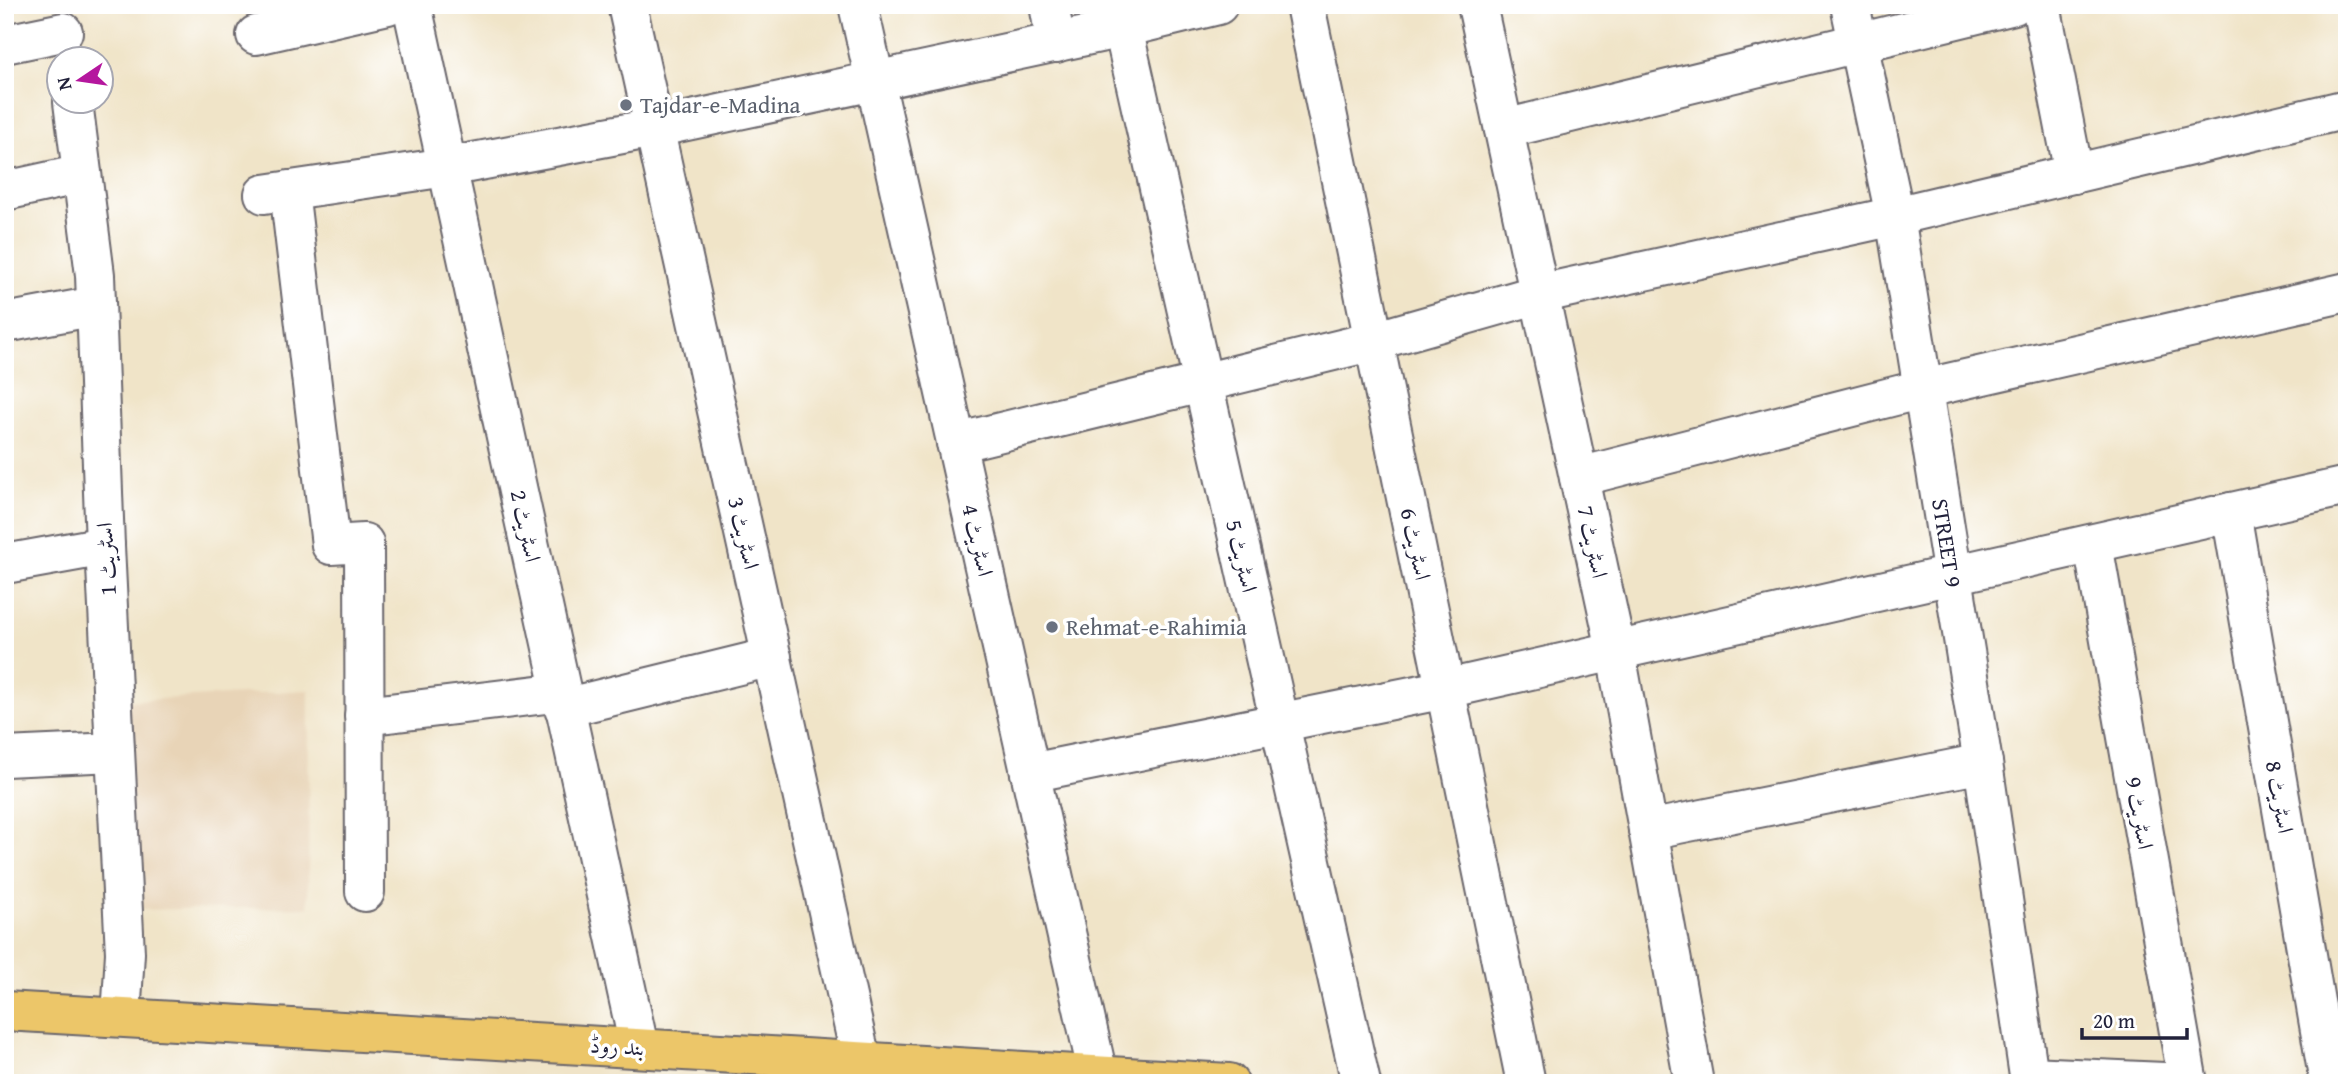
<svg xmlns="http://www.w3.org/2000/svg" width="2352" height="1088" font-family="'Gentium Book Plus',Amiri,serif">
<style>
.built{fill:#e8d4b7}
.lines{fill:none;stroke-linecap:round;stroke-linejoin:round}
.minor-casing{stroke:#6a666c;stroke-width:42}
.major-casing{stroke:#6a666c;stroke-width:42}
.minor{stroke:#fff;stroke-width:38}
.major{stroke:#ecc669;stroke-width:38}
.worship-dot{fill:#6b7280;stroke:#fff;stroke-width:2.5}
.labels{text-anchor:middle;stroke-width:7;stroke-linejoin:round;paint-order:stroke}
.worship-label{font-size:23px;fill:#5b616d;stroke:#fff;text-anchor:start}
.street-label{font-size:23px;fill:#22223b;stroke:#fff}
</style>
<rect width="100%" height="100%" fill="#fff"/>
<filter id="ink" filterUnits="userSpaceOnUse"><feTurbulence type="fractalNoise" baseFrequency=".0143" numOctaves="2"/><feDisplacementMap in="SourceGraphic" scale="14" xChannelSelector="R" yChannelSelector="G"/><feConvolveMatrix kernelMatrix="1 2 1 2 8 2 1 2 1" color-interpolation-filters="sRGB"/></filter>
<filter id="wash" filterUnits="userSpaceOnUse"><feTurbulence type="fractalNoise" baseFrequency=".00686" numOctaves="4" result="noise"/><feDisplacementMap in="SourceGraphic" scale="28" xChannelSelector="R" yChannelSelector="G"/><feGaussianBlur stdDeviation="1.57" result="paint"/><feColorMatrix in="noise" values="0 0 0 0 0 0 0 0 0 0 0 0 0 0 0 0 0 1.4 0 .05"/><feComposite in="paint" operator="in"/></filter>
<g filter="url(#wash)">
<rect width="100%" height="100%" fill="#f0e4c8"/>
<path class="built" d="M 309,690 L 308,907 L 123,910 L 113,702 Z"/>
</g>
<g filter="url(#ink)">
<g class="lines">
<defs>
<g id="minor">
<path d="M 412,5 L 639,1047"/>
<path d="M 627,5 L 861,1060"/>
<path d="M 858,5 L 1098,1075"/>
<path d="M 1049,5 L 1056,43"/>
<path d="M 1305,5 L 1526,1083"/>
<path d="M 1477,5 L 1612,631 L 1694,1083"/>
<path d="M 1850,5 L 1895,216 L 1983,763 L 2030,1083"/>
<path d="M 2041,5 L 2074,174"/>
<path d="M 1123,28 L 1361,1083"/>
<path d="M 256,35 L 388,5"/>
<path d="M 5,44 L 63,32"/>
<path d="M 73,102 L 95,275 L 105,546 L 125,953 L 121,1017"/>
<path d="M 1504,129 L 2014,5"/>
<path d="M 289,190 L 331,545 L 364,543 L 365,892"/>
<path d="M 5,191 L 82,174"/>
<path d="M 264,194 L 447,167 L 654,128 L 1123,28 L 1218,5"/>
<path d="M 5,323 L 96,306"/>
<path d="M 956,443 L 1374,341 L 1539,294 L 1895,216 L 2347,109"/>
<path d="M 1579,477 L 1922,389 L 2347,292"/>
<path d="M 2231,512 L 2329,1083"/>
<path d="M 2093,544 L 2188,1083"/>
<path d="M 5,564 L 105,546"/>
<path d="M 564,708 L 772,657"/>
<path d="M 364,716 L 562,692"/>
<path d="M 5,757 L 115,752"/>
<path d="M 1030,773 L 1446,689 L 2347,486"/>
<path d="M 1648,830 L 1983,763"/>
<path d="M 2029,1076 L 2187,1083"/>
</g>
<path id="major" d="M 5,1011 L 1229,1083"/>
</defs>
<use href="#minor" class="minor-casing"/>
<use href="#major" class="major-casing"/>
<use href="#minor" class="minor"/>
<use href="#major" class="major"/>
</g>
</g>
<g class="worship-dot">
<circle cx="626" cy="105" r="7"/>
<circle cx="1052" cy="627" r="7"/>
</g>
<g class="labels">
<g class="worship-label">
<text x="640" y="113">Tajdar-e-Madina</text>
<text x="1066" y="635">Rehmat-e-Rahimia</text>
</g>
<g class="street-label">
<text transform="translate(526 526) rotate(78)" y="8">اسٹریٹ 2</text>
<text transform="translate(744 533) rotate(77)" y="8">اسٹریٹ 3</text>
<text transform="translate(978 540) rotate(77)" y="8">اسٹریٹ 4</text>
<text transform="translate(1593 542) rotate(78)" y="8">اسٹریٹ 7</text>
<text transform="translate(1947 543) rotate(81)" y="8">STREET 9</text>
<text transform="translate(1416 544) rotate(78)" y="8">اسٹریٹ 6</text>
<text transform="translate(1242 556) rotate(77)" y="8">اسٹریٹ 5</text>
<text transform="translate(106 559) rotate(-93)" y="8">اسٹریٹ 1</text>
<text transform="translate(2280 797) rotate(80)" y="8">اسٹریٹ 8</text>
<text transform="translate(2140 813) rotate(80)" y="8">اسٹریٹ 9</text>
<text transform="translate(617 1046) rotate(3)" y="8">بند روڈ</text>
</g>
</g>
<rect width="2352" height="1088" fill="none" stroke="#fff" stroke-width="28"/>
<g transform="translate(80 80) rotate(257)"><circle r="33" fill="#ffffff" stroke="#a7a7b1" stroke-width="2"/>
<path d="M0-5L12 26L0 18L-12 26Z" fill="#b5179e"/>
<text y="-10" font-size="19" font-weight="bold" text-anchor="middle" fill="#22223b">N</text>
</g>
<path d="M2082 1028v10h105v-10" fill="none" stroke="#22223b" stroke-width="3.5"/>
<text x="2093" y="1028" font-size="21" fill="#22223b" stroke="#ffffff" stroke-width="5" paint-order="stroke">20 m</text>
</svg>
